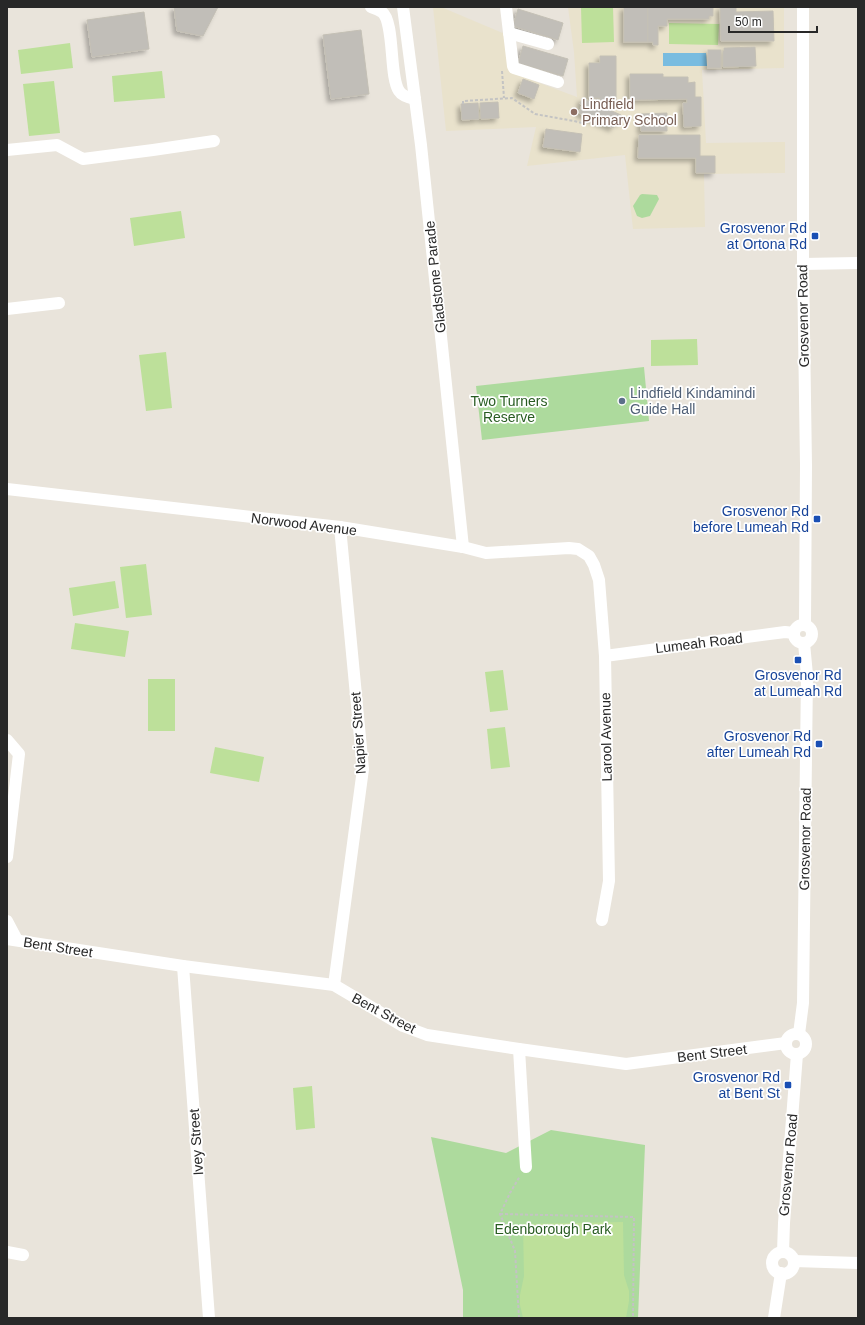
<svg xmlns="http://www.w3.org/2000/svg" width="865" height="1325" font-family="Arial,sans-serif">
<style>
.education{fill:#e9e2cc}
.green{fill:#adda9d}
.pitch{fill:#bde09a}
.water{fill:#79bce0}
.building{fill:#c1beb8;stroke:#c4c0b5;filter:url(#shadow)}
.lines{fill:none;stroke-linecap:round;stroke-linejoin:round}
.path{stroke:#c3c3c3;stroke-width:2;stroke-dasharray:3 2;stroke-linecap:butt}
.minor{stroke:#fff;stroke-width:12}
.education-dot{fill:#8d6e63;stroke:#fff;stroke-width:1.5}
.transit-dot{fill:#1a4fb4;stroke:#fff;stroke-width:1.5}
.service-dot{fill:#5c6f8a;stroke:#fff;stroke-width:1.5}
.labels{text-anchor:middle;stroke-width:3.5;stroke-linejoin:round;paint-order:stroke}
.education-label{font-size:14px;fill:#785e54;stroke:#fff;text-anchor:start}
.transit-label{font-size:14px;fill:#164399;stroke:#fff;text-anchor:end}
.street-label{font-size:14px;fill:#282828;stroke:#fff}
.service-label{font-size:14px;fill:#4e5e75;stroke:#fff;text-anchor:start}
.park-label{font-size:14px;fill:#285c21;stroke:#fff}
</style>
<defs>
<filter id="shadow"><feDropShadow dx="-3.5" dy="3.5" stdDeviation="2" flood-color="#0004"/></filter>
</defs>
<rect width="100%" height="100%" fill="#e9e4db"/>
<path class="education" d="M 433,7 L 441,7 L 505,34 L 510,72 L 577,97 L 574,52 L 568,7 L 784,7 L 784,68 L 702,70 L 706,143 L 785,142 L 785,173 L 704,174 L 705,227 L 633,229 L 625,155 L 527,166 L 536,127 L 446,131 Z"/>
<g class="green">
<path d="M 642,194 L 657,195 L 659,199 L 650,216 L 642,218 L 637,216 L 633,206 L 640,195 Z"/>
<path d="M 644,367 L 649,421 L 482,440 L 476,386 Z"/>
<path d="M 551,1130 L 645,1145 L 638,1318 L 463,1318 L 463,1290 L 431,1137 L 506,1153 Z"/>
</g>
<g class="pitch">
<path d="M 581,7 L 613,7 L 614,42 L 582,43 Z"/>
<path d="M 669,23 L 719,24 L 718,45 L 669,44 Z"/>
<path d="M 70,43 L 73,68 L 21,74 L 18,50 Z"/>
<path d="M 162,71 L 165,98 L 114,102 L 112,76 Z"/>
<path d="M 54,81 L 60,133 L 29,136 L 23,84 Z"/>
<path d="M 181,211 L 185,238 L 134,246 L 130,218 Z"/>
<path d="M 697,339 L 698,365 L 651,366 L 651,340 Z"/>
<path d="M 166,352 L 172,408 L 146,411 L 139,355 Z"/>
<path d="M 146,564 L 152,615 L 126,618 L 120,567 Z"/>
<path d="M 115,581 L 119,608 L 73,616 L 69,588 Z"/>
<path d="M 75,623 L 129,631 L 125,657 L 71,649 Z"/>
<path d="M 503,670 L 508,710 L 490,712 L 485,672 Z"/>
<rect x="148" y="679" width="27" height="52"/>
<path d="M 505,727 L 510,767 L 491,769 L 487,729 Z"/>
<path d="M 215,747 L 264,757 L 259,782 L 210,773 Z"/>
<path d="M 312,1086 L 315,1128 L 296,1130 L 293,1088 Z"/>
<path d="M 623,1222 L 624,1275 L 629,1291 L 629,1301 L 626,1318 L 523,1318 L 520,1305 L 520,1295 L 524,1276 L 523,1224 Z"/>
</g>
<path class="water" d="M 663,53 L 706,53 L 707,66 L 663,66 Z"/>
<g class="building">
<path d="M 174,7 L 218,7 L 203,36 L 177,31 Z"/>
<rect x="624" y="7" width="24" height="35"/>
<path d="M 648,7 L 713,7 L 713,16 L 709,16 L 709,19 L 667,19 L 667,26 L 658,26 L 658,45 L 653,45 L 653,42 L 648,42 Z"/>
<path d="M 720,7 L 736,7 L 736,12 L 773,11 L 774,41 L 721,41 Z"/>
<path d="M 518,9 L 563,23 L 558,40 L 513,26 Z"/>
<path d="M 144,12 L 149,49 L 92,57 L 87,20 Z"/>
<path d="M 361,30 L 369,94 L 331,99 L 323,35 Z"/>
<path d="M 523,46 L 568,59 L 563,76 L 518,63 Z"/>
<path d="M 755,47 L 756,66 L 723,67 L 723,51 L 724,51 L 724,48 Z"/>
<rect x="708" y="50" width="13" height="18"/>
<path d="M 600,56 L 616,56 L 616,104 L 600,104 L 600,98 L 589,98 L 589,63 L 600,63 Z"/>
<path d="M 630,74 L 663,74 L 663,77 L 688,77 L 688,83 L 695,82 L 695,97 L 701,97 L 701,126 L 684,127 L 683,103 L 687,103 L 687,99 L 630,100 Z"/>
<path d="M 523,79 L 539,85 L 534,99 L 518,93 Z"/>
<path d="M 582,98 L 621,115 L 621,123 L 616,121 L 613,128 L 579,113 L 582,105 L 580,104 Z"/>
<path d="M 498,102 L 499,118 L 481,119 L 480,103 Z"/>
<path d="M 478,103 L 479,119 L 462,120 L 461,104 Z"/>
<path d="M 667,113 L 667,131 L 641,131 L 641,114 Z"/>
<path d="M 546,129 L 582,134 L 580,152 L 543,147 Z"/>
<path d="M 639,135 L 700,135 L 700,156 L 715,156 L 715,173 L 696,173 L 696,158 L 638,158 Z"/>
</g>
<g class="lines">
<g class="path">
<path d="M 502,71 L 504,98"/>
<path d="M 463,104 L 463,101 L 512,98 L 535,114 L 574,121 L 586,124"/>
<path d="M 500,1214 L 634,1217 L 633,1318"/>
<path d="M 519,1318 L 515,1251 L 500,1214 L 510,1193 L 520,1176"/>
</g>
<g class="minor">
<path d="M 371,7 C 374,8 379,10 382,12 C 395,22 389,77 399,91 C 402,96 410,98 415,99"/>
<path d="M 403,7 L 421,145 L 463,547"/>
<path d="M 506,7 L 513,66 L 514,68 L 558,82"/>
<path d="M 803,7 L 803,264 L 806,465 L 805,624"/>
<path d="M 509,33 L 548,44"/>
<path d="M 7,150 L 57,145 L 83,159 L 153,150 L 214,141"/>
<path d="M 803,264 L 858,263"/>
<path d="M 7,309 L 59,303"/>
<path d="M 7,489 L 340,527 L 463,547 L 486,553 L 569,548 L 578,549 L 589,556 L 594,565 L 599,580 L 605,656 L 609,881 L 602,920"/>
<circle cx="803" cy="634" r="9"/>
<path d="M 605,656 L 785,632 L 794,633"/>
<path d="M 7,740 L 19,754 L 7,857"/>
<path d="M 7,921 L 17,940"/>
<path d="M 7,939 L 183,966 L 334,985 L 403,1026 L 427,1035 L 519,1049 L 626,1064 L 786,1043"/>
<path d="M 183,966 L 209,1318"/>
<path d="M 334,985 L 363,769 L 340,527"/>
<path d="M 799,1034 L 803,1003 L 807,675 L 804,643"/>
<circle cx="796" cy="1044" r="10"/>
<path d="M 519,1049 L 526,1167"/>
<path d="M 7,1252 L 23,1255"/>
<path d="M 783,1252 L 784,1223 L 797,1054"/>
<circle cx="783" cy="1263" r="11"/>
<path d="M 794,1261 L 858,1263"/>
<path d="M 774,1318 L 781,1273"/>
</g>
</g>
<circle class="education-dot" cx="574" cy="112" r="4"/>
<g class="transit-dot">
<rect x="811" y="232" width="8" height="8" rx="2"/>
<rect x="813" y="515" width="8" height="8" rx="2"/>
<rect x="794" y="656" width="8" height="8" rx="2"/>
<rect x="815" y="740" width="8" height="8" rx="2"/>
<rect x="784" y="1081" width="8" height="8" rx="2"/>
</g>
<circle class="service-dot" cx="622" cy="401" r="4"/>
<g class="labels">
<g class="education-label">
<text x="582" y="109">Lindfield<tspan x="582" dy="16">Primary School</tspan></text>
</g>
<g class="transit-label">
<text x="807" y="233">Grosvenor Rd<tspan x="807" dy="16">at Ortona Rd</tspan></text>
<text x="809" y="516">Grosvenor Rd<tspan x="809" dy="16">before Lumeah Rd</tspan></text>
<text x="798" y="680" text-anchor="middle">Grosvenor Rd<tspan x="798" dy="16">at Lumeah Rd</tspan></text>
<text x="811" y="741">Grosvenor Rd<tspan x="811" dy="16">after Lumeah Rd</tspan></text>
<text x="780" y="1082">Grosvenor Rd<tspan x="780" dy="16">at Bent St</tspan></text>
</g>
<g class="street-label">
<text transform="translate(435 277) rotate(-96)" y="5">Gladstone Parade</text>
<text transform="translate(803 316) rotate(-91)" y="5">Grosvenor Road</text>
<text transform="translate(304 524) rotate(7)" y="5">Norwood Avenue</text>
<text transform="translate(699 643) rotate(-7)" y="5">Lumeah Road</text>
<text transform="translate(358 733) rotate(-94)" y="5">Napier Street</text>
<text transform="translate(606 737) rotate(-91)" y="5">Larool Avenue</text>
<text transform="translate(805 839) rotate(-89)" y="5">Grosvenor Road</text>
<text transform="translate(58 947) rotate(9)" y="5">Bent Street</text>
<text transform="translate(384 1013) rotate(28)" y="5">Bent Street</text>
<text transform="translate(712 1053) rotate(-7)" y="5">Bent Street</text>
<text transform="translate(196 1142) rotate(-94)" y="5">Ivey Street</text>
<text transform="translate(788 1165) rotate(-85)" y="5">Grosvenor Road</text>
</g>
<g class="service-label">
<text x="630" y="398">Lindfield Kindamindi<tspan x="630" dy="16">Guide Hall</tspan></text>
</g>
<g class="park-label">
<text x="509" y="406">Two Turners<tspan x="509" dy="16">Reserve</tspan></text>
<text x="553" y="1234">Edenborough Park</text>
</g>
</g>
<rect width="865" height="1325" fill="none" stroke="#282828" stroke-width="16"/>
<path d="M729 26v6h88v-6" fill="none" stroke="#282828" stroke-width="2"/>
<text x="735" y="26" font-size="12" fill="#282828" stroke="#ffffff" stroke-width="3" paint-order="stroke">50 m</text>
</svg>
